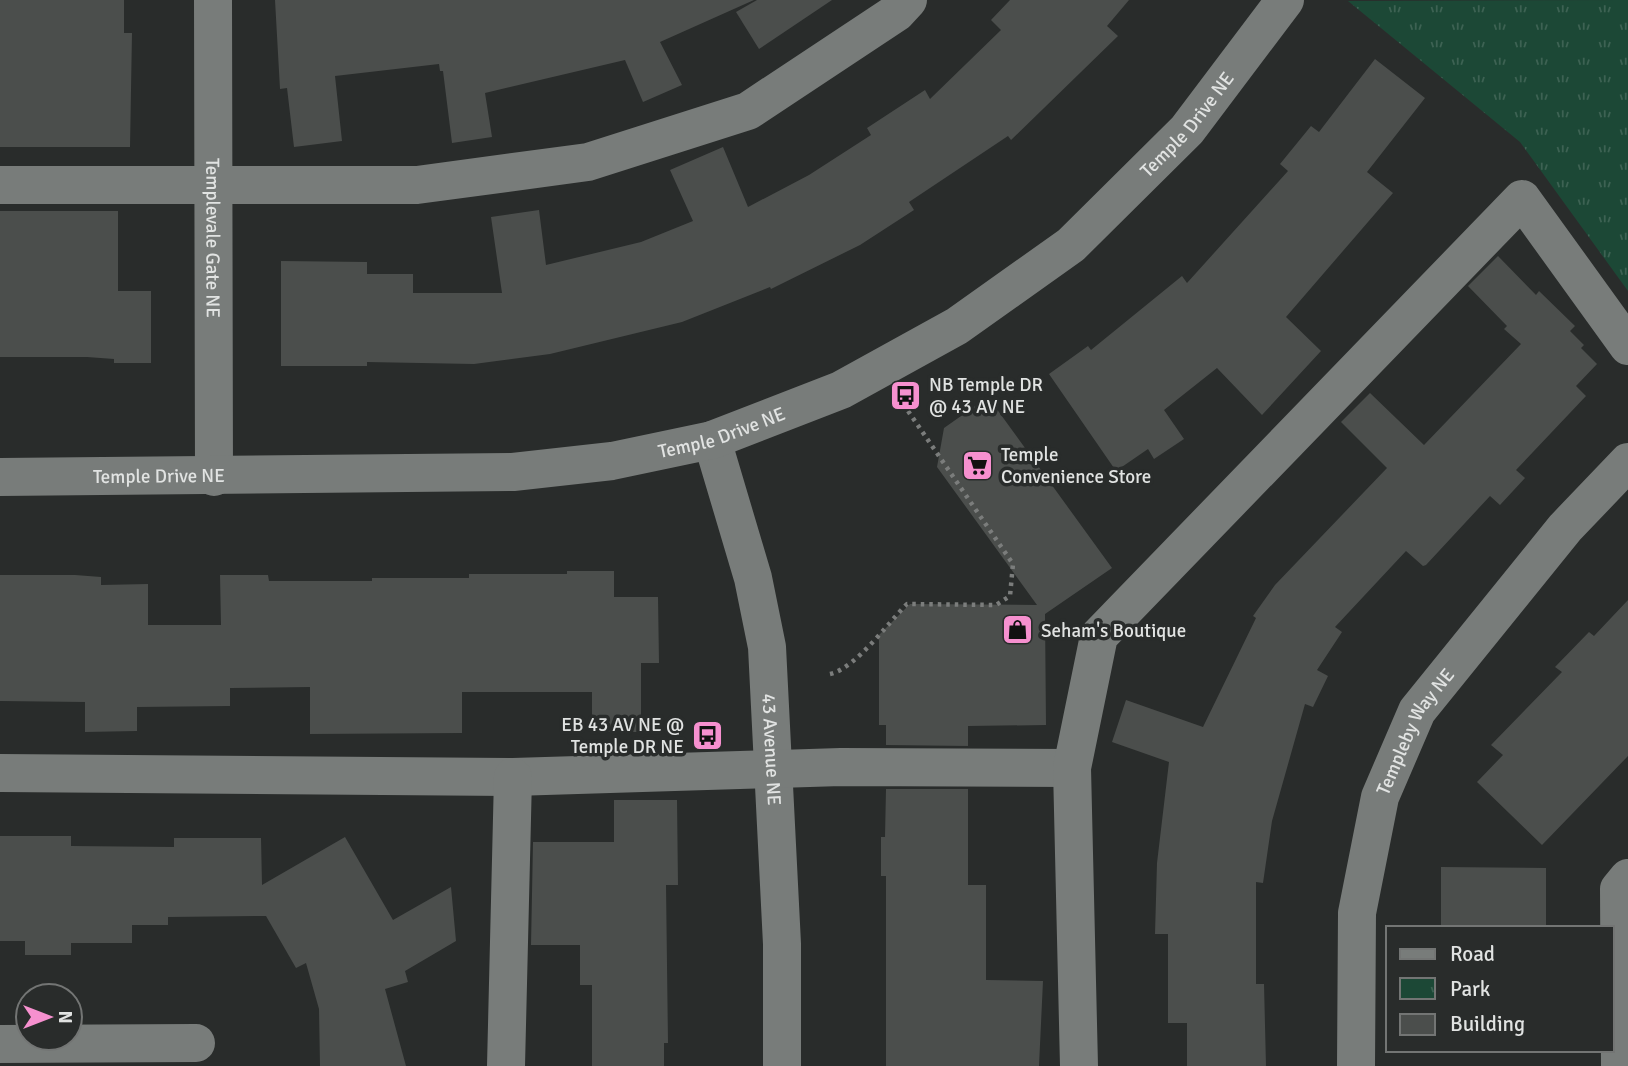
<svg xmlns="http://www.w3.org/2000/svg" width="1628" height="1066" font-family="Signika,sans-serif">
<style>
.park{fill:url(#park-tufts)}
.building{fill:#4b4e4c}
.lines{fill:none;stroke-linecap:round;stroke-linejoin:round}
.path{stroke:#7b7d7c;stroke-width:4.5;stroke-dasharray:3.5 5;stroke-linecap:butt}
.minor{stroke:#787c7a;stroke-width:38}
.labels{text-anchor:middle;stroke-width:7;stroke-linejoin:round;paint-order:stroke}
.street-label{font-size:19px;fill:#e1e3e2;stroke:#292c2b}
.poi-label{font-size:19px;fill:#e1e3e2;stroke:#292c2b;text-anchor:start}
</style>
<defs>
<pattern id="park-tufts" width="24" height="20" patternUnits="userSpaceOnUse" patternTransform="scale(1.75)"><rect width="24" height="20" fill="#1c4836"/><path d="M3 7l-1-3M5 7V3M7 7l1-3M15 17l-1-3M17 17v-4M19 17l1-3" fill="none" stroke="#3d6253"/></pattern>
</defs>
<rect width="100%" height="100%" fill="#292c2b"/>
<path class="park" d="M 1628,0 L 1628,291 L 1520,142 L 1348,1 Z"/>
<g class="building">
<path d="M 0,0 L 124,0 L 124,33 L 132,33 L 130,147 L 0,147 Z"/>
<path d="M 275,0 L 754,0 L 660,42 L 682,85 L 643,102 L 625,60 L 485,93 L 492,137 L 452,143 L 443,71 L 440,71 L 439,64 L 335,76 L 342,141 L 294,147 L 287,88 L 280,89 Z"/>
<path d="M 757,0 L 832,0 L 759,49 L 736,12 Z"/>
<path d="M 1010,0 L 1129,0 L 1107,26 L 1118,36 L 1011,140 L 1008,136 L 909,202 L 914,210 L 860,245 L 771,289 L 770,287 L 682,322 L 550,354 L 474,364 L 367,362 L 367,366 L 281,366 L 281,261 L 367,262 L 367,274 L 413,274 L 413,293 L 502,293 L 491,217 L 539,210 L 546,265 L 641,242 L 693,221 L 670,170 L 723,147 L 748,207 L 809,175 L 871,135 L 867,128 L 925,90 L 930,99 L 1001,30 L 991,20 Z"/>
<path d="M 1375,59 L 1425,98 L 1367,172 L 1393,193 L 1286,317 L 1321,351 L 1262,415 L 1217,368 L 1164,410 L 1184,439 L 1154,459 L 1148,449 L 1116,471 L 1049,374 L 1088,346 L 1091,350 L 1182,276 L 1187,283 L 1288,171 L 1280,164 L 1311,126 L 1319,132 Z"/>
<path d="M 0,211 L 118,211 L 118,291 L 151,291 L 151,363 L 114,363 L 114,359 L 87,357 L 0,357 Z"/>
<path d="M 1498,256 L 1536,295 L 1539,291 L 1575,326 L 1570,331 L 1584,345 L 1581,348 L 1597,364 L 1576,386 L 1586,396 L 1516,470 L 1525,478 L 1500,505 L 1490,496 L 1426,565 L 1423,566 L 1406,551 L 1335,627 L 1342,632 L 1317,670 L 1328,676 L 1313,707 L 1305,704 L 1272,821 L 1263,883 L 1256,882 L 1256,984 L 1264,984 L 1266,1066 L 1187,1066 L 1187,1023 L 1168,1023 L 1168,934 L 1155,934 L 1157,863 L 1169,762 L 1112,742 L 1126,700 L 1203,727 L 1256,618 L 1253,616 L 1275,585 L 1387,468 L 1341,422 L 1370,393 L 1424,445 L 1521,344 L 1504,329 L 1507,326 L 1468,286 Z"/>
<path d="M 988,397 L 1112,568 L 1045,614 L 1046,725 L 968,726 L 968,746 L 886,745 L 886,725 L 879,725 L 879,635 L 910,604 L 1037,605 L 937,467 L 944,428 Z"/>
<path d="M 567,571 L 614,571 L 614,597 L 658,597 L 659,663 L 641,663 L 641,732 L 592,732 L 592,692 L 462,692 L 462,733 L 310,734 L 310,687 L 230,688 L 230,706 L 137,707 L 137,731 L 85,732 L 85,702 L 0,701 L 0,575 L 75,575 L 101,577 L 101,585 L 148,584 L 148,625 L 221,625 L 220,575 L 268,575 L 269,581 L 372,581 L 372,578 L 469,578 L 469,574 L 567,574 Z"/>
<path d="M 1628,600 L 1628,756 L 1542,845 L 1477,782 L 1503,755 L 1491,745 L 1562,672 L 1555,667 L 1589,632 L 1594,636 Z"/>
<path d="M 886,789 L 968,789 L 968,885 L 986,885 L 986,980 L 1043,981 L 1039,1066 L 886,1066 L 886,876 L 881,876 L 881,837 L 885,837 Z"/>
<path d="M 614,800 L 677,800 L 678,885 L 666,885 L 668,1043 L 664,1043 L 664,1066 L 592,1066 L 592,985 L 580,985 L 580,945 L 531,945 L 533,842 L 614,842 Z"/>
<path d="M 0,836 L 71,836 L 71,846 L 174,847 L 174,838 L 261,838 L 262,885 L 345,837 L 393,920 L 451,887 L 456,941 L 405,971 L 408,982 L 385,989 L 406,1066 L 320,1066 L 319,1009 L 306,963 L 296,968 L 266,916 L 168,917 L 168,925 L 132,925 L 132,943 L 71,943 L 71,955 L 25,955 L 25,941 L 0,941 Z"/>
<path d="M 1441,867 L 1546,868 L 1546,928 L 1441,928 Z"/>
</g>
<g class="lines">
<path class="path" d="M 830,674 C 856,668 887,624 907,604 L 996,605 L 1010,596 L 1013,564 L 906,408"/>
<g class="minor">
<path id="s1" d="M 213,0 L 214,477"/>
<path d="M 0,185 L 417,185 L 588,162 L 748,111 L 896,13 L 908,0"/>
<path id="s2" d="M 712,440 L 753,578 L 767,647 L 782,944 L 782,1066"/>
<path id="s3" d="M 0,477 L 513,472 L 612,461 L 712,440 L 841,390 L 957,326 L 1071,245 L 1187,130 L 1285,0"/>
<path d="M 0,773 L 513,777 L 841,767 L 1072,768"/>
<path d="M 0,1044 L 196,1043"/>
<path d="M 506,1066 L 513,777"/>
<path d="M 1079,1066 L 1072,768 L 1099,636 L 1522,199 L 1628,346"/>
<path id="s4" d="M 1356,1066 L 1357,913 L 1380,797 L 1417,711 L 1565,528 L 1628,462"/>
<path d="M 1620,1066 L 1619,889 L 1628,878"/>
</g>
</g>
<defs>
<symbol id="bus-square" viewBox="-11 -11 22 22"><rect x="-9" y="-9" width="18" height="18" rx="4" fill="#f690cf" stroke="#292c2b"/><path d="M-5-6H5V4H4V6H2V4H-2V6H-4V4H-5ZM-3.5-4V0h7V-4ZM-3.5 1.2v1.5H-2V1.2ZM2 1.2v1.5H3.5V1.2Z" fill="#111"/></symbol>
<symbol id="supermarket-square" viewBox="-11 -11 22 22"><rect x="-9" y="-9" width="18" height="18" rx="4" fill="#f690cf" stroke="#292c2b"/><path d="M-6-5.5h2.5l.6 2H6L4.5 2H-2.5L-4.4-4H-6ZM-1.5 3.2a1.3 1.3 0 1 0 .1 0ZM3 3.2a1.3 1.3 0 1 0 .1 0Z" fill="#111"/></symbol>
<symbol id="shop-square" viewBox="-11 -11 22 22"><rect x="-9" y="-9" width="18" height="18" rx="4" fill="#f690cf" stroke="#292c2b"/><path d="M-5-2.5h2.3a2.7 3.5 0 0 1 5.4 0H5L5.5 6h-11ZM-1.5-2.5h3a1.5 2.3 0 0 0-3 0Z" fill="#111"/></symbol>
</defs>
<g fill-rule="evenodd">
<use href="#bus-square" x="888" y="378" width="35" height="35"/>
<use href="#supermarket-square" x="960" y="448" width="35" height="35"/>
<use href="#shop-square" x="1000" y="612" width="35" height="35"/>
<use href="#bus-square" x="690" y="718" width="35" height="35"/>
</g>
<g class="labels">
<g class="street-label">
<text dy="7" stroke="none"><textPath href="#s3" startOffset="1293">Temple Drive NE</textPath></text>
<text dy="7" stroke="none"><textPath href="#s1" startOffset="238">Templevale Gate NE</textPath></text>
<text dy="7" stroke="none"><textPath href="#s3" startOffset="726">Temple Drive NE</textPath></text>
<text dy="7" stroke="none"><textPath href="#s3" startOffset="159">Temple Drive NE</textPath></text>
<text dy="7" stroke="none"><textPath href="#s4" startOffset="346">Templeby Way NE</textPath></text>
<text dy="7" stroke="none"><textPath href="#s2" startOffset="317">43 Avenue NE</textPath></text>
</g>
<g class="poi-label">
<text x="929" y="391">NB Temple DR<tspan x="929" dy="22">@ 43 AV NE</tspan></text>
<text x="1001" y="461">Temple<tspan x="1001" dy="22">Convenience Store</tspan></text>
<text x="1041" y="637">Seham's Boutique</text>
<text x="684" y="731" text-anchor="end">EB 43 AV NE @<tspan x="684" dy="22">Temple DR NE</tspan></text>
</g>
</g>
<rect x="1386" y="926" width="228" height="126" fill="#292c2b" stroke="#737574" stroke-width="2"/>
<rect x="1400" y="949" width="35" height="10" fill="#787c7a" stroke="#737574" stroke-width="2"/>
<text x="1450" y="961" font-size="21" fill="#e1e3e2">Road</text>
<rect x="1400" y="978" width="35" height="21" fill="url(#park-tufts)" stroke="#737574" stroke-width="2"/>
<text x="1450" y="996" font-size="21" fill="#e1e3e2">Park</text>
<rect x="1400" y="1014" width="35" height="21" fill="#4b4e4c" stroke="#737574" stroke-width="2"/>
<text x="1450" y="1031" font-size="21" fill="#e1e3e2">Building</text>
<g transform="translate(49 1017) rotate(90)"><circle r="33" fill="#292c2b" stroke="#737574" stroke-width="2"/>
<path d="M0-5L12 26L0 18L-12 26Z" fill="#f690cf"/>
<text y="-10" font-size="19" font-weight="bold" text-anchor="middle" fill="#e1e3e2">N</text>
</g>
</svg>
